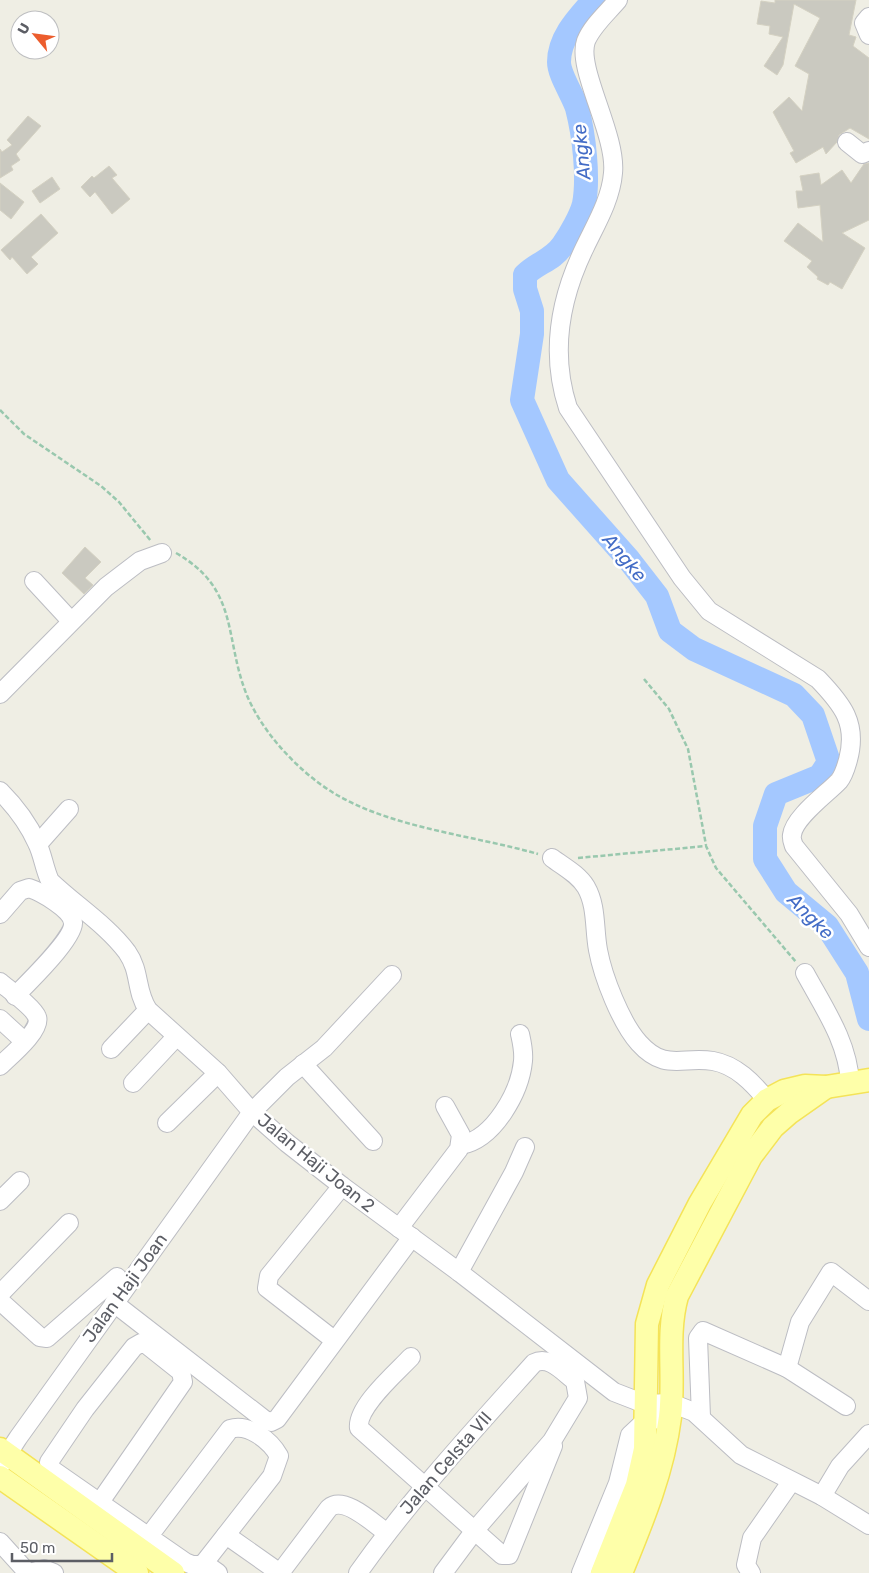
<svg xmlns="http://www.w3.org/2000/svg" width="869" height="1573" font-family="Rubik,sans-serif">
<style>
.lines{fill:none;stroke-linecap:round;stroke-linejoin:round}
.river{stroke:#a4c8ff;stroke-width:24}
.building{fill:#cac9c0;stroke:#d4d1c2}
.minor-casing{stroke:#bcbdc3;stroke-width:20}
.major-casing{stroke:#f4e358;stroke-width:25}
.path{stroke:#99c8ae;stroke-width:2.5;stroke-dasharray:5 2.5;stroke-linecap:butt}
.minor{stroke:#fff;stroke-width:18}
.major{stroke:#feffa9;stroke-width:22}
.labels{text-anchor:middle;stroke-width:5;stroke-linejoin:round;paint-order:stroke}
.street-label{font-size:18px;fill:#5c5e65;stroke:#fff}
.water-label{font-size:19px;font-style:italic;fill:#436cc6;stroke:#fff}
</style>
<rect width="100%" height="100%" fill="#efeee4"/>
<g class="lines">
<path class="river" d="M 594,0 C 579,17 559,37 559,62 C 559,75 573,95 577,108 C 584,135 589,177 584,204 C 581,216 570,235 563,245 C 552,261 538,262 525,275 L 525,289 L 532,311 L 532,334 L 522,400 L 558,480 L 629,560 L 657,596 L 670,631 L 694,649 L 794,695 L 813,715 L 829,762 L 820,776 L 776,794 L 765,826 L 765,859 L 786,892 L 827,926 L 857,973 L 869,1019"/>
</g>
<g class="building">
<path d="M 775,0 L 856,0 L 849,35 L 856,37 L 853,46 L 869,58 L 869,139 L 850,128 L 839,135 L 837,142 L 826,154 L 823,147 L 796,163 L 790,153 L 794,151 L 773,112 L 789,97 L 802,111 L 809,74 L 795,66 L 820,18 L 794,4 L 783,65 L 777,75 L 764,66 L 783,37 L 769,34 L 770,26 L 757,24 L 761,1 L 775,3 Z"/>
<path d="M 28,116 L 41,126 L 16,154 L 20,160 L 11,166 L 13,170 L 0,178 L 0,149 L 2,152 L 12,145 L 7,140 Z"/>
<path d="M 869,163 L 869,220 L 842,233 L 865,248 L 842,289 L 830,282 L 828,285 L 817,279 L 818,277 L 807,267 L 812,261 L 784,241 L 798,223 L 823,242 L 820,205 L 798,208 L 796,191 L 803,191 L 800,176 L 819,173 L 821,185 L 842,170 L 851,183 L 864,164 Z"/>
<path d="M 109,166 L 117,175 L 112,178 L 130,199 L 112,214 L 95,192 L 90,197 L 81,187 L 92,176 L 94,178 Z"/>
<path d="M 52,177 L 60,189 L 40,203 L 32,191 Z"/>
<path d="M 0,183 L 24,202 L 11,219 L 0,210 Z"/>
<path d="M 41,214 L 58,233 L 31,257 L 38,264 L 27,274 L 12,257 L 10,260 L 1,250 Z"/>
<path d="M 85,547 L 101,562 L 85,578 L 93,585 L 84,594 L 62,573 Z"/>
</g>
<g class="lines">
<defs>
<g id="minor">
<path d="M 618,0 C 607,13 592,26 586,41 C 576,68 617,135 613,173 C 611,199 596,224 585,247 C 560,298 550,353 568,408 L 682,578 L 709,611 L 818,679 C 842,704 858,723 848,760 C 846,767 844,775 839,781 C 828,793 794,817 792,835 C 791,838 793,843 794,846 L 849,914 L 869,947"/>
<path d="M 869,17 L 864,23 L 869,35"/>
<path d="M 847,142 L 862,154 L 869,151"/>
<path d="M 34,581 L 71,621"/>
<path d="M 0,694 L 106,587 L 140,561 L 162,553"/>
<path d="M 0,791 C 15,806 28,823 37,843 C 43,855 44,868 50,881 C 75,905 107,925 127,952 C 141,972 135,990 148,1010 L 218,1073 L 252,1112 L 287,1143 L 342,1186 L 459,1272 L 614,1392 L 645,1404 L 671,1403 L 694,1412 L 741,1455 L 822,1496 L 869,1525"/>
<path d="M 38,844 L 69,809"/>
<path d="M 552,858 C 564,867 578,874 586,887 C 597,906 594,929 598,950 C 603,977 621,1023 639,1043 C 665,1072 682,1056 713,1061 C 736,1065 753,1083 767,1100"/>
<path d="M 0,914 L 20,891 L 29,888 C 41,892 72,909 73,923 C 74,938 27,984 15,996"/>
<path d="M 805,973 C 824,1008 848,1042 850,1083"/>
<path d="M 0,982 C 8,989 34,1008 37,1017 C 42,1030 9,1057 0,1066"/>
<path d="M 0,1019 L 24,1041"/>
<path d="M 111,1049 L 148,1010"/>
<path d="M 303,1064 L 373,1141"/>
<path d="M 133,1083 L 176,1037"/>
<path d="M 167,1123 L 218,1073"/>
<path d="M 461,1145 C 494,1139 520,1092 523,1061 C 524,1051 522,1043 520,1034"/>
<path d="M 0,1201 L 20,1181"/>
<path d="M 399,1228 L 459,1149 L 461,1135 L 445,1106"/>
<path d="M 459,1272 L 514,1172 L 525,1147"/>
<path d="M 0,1294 L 69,1223"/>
<path d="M 0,1301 L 40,1337 L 47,1338 L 117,1277"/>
<path d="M 114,1303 L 265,1420 L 271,1422 L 277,1419 L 412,1237"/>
<path d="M 334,1340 L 267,1288 L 269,1276 L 342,1186"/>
<path d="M 411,1357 C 397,1372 356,1407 359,1428 L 502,1555 L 509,1555 L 553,1446"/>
<path d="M 787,1368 L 800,1322 L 831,1272 L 869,1301"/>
<path d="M 701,1417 L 698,1338 L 703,1331 L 787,1368 L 846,1406"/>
<path d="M 0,1466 L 18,1438 L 252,1112 L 287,1077 L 324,1048 L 392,975"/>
<path d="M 822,1496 L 840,1466 L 869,1434"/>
<path d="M 100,1502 L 183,1382 L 181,1372 L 147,1345 L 141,1343 L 134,1347 L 85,1409 L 49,1462 L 50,1467 L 54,1471 L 185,1562 L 195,1566 L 204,1563 L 272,1476 L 279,1456 C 270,1440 248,1423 230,1429 L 149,1536"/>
<path d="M 226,1535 L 280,1573"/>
<path d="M 0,1542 L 28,1573"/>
<path d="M 204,1563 L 218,1573"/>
<path d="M 30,1573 L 44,1569 L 54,1573"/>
<path d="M 280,1573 L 329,1508 C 344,1495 373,1523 387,1533"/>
<path d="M 358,1573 C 411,1498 473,1431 534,1363 C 549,1355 563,1372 575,1381 L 578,1398 L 552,1441 L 475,1530 L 443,1573"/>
<path d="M 581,1573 L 618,1483 L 630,1435 L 645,1421 L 670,1417"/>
<path d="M 751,1573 L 746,1565 L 752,1538 L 791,1482"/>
</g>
<g id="major">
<path d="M 0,1449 L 173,1573"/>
<path d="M 0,1477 L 137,1573"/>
<path d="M 602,1573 L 637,1485 L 645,1449 L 647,1324 L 658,1285 L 700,1203 L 752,1115 L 767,1100 L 784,1091 L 805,1086 L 826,1087 L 869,1080"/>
<path d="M 621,1573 C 642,1522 663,1472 670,1417 C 675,1377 666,1335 677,1296 L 751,1156 L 773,1127 L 789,1113 L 826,1087"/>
</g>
</defs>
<use href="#minor" class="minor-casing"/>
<use href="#major" class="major-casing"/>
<g class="path">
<path d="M 0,410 L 24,434 L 101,486 L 119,502 L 151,541"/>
<path d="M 176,553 C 239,589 224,636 246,693 C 261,731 297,770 332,792 C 390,828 472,835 538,854"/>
<path d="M 644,679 L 669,709 L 688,749 L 706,845"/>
<path d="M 578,858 L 706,846 L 716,868 L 796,962"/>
</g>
<use href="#minor" class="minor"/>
<use href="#major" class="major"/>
</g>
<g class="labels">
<g class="street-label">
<text transform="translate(316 1163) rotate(39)" y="6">Jalan Haji Joan 2</text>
<text transform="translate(125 1288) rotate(-54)" y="6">Jalan Haji Joan</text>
<text transform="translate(446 1463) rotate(-49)" y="6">Jalan Celsta VII</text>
</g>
<g class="water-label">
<text transform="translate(581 152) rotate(-95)" y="7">Angke</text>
<text transform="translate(625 557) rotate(50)" y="7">Angke</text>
<text transform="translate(811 916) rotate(45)" y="7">Angke</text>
</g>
</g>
<g transform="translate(35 35) rotate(299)"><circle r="24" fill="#ffffff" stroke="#bebfc1"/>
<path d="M0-4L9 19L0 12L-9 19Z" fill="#ec5d2d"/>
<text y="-8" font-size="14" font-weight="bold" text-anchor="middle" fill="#5c5e65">U</text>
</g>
<path d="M12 1553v8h100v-8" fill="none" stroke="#5c5e65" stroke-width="2.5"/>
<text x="20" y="1553" font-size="15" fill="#5c5e65" stroke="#ffffff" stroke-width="4" paint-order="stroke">50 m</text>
</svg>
